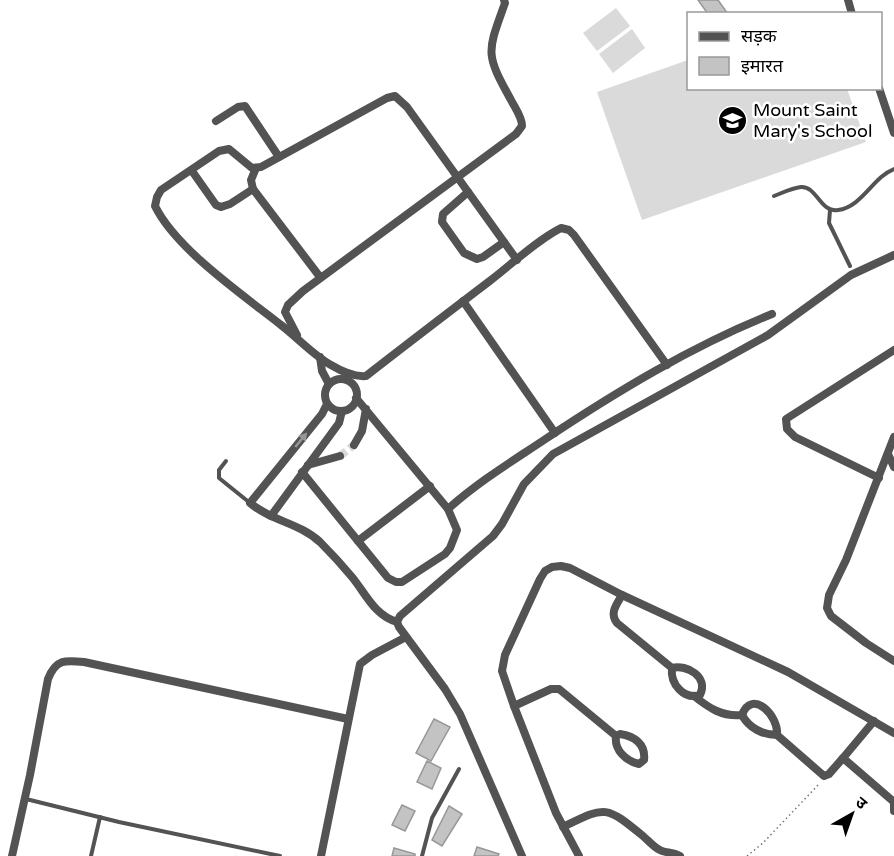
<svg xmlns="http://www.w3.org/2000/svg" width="894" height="856" font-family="'Varela Round','Noto Sans Devanagari',sans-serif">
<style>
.grass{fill:#dadada}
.building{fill:#c3c3c3;stroke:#979797;stroke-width:1.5}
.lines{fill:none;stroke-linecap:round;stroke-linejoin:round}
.street-tunnel{stroke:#d9d9d9;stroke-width:8;stroke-dasharray:8 4;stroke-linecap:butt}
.path{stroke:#757575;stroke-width:1.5;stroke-dasharray:1.5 3;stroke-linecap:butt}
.lane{stroke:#535353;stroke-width:4}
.street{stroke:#535353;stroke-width:8}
.oneway{fill:#989898}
.labels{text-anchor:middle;stroke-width:5;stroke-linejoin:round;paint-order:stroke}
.poi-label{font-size:18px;fill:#000;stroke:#fff;text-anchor:start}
</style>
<rect width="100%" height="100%" fill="#fff"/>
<g class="grass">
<path d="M 616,8 L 630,26 L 597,51 L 583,33 Z"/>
<path d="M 632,29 L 645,48 L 613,73 L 599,54 Z"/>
<path d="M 688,60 L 688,88 L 847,89 L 866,142 L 642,220 L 597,92 Z"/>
</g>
<g class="building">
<path d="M 698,0 L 718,0 L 728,14 L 708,14 Z"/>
<path d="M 434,719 L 450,727 L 431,761 L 416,753 Z"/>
<path d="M 427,761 L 441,768 L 432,789 L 417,782 Z"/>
<path d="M 402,805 L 415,811 L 405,831 L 392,825 Z"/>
<path d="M 449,806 L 462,814 L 442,846 L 432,840 Z"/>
<path d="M 477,847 L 499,854 L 498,856 L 474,856 Z"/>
<path d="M 394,848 L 415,854 L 415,856 L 392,856 Z"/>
</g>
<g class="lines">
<path class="street-tunnel" d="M 340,456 L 354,445"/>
<path class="path" d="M 747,856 L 763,843 L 820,783"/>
<g class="lane">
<path d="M 774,196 C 782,193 792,188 801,187 C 817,186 820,213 838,210 C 862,207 873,177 894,169"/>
<path d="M 830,210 L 829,223 L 850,266"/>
<path d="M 226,461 L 219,470 L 219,478 L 250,503"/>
<path d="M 26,799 L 119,822 L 280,856"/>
<path d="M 91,856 L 100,817"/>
<path d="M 422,856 L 432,818 L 459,769"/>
</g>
<g class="street">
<path d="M 848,0 L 852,14"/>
<path d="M 879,88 L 894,133"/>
<path d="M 216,121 L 238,107 L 245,106 L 279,157"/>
<path d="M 256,168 L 251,180 L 253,189 L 320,277"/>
<path d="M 192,171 L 216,205 L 221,207 L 230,204 L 253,189"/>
<path d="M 468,192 L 443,214 L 442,222 L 464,253 L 477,259 L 483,257 L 504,242"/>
<path d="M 517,260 L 407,107 L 395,96 L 387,98 L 261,167 L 252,168 L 229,149 L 219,151 L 161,190 L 157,197 L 155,206 C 176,249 243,295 281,325 C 298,338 313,355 331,365 C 341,371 355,377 366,376 C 407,344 449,312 491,280 C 513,263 536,241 561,228 L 569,230 L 574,235 L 667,365"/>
<path d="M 463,301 L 555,433"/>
<path d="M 297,335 L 285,312 L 288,305 L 303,291 L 516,134 L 522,126 C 522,117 515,108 511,100 C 485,53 487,53 505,3 L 504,0"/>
<path d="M 320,357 L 322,371 L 329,384"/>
<circle cx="341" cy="395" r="16"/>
<path d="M 356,398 L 448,509"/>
<path d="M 327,404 L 322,414 L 250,503 C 271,521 300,523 320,542 C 331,553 342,565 352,577 C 366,594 374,615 397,622"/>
<path d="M 894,437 L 846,560 L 829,595 L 827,608 L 831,616 L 866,643 L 894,661"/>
<path d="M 354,445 L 362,431 L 366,409"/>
<path d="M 888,454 L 894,467"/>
<path d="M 308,465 L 340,456"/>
<path d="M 302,472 L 388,578 L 396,582 L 402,582 L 445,554 L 450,548 L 457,530 L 448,509 C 478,482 511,462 544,440 C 616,392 692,346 772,314"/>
<path d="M 879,478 L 795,437 L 787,429 L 786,419 L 894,350"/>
<path d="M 271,516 L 339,423 L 342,411"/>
<path d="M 358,541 L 430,486"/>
<path d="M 622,595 C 617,604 609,613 617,623 L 672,668 C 687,664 709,677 700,695 C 684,700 670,684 672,668"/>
<path d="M 694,696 C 709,708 722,717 742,715"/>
<path d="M 514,706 L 551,689 L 559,689 L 616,736 C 614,750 626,761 639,764 L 644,760 C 646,744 634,736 620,734 L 616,736"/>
<path d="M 742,715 C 752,688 779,716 777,735 L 824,776 L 829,774 L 843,758"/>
<path d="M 742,715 C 749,728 763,735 777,735"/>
<path d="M 874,721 L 843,758 L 894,802 L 894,811"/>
<path d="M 563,827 C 606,806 605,805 643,836 C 648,840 655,849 662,851 C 668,853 673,852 680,856"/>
<path d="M 12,856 L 30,775 L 48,679 C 56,659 65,660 84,662 L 348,719"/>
<path d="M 321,856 L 360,664 L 372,655 L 406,637"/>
<path d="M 522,856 L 460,714 L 445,689 L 399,627 L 397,622 L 400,616 L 493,536 L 502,524 L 524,484 L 553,454 L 768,335 L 851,275 L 894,255"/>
<path d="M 579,856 L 556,813 L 514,706 L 502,671 L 505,655 L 540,579 L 545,571 L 552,567 L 561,566 L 570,568 L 622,595 L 788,672 L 894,733"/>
</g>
</g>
<defs><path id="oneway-solid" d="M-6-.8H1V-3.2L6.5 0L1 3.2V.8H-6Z" transform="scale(1.5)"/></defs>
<use class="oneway" href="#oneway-solid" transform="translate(301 440) rotate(-51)"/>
<defs>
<symbol id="school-disc" viewBox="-11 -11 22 22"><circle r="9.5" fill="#000" stroke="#fff"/><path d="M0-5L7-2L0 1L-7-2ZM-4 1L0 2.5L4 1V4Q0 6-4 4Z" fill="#fff"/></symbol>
</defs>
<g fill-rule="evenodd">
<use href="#school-disc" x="716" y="104" width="33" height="33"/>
</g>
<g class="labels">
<g class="poi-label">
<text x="753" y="116">Mount Saint<tspan x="753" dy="21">Mary's School</tspan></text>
</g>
</g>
<rect x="687" y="12" width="195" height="78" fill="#ffffff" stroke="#999999" stroke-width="1.5"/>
<rect x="699" y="32" width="30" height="9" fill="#535353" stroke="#999999" stroke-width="1.5"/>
<text x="741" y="42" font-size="18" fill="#000000">सड़क</text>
<rect x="699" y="57" width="30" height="18" fill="#c3c3c3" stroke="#999999" stroke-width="1.5"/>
<text x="741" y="72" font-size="18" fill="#000000">इमारत</text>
<g transform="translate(852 814) rotate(40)" stroke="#ffffff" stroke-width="4.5" paint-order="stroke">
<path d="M0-4.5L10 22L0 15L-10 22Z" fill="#000000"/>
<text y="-9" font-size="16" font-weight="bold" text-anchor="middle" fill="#000000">उ</text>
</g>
</svg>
